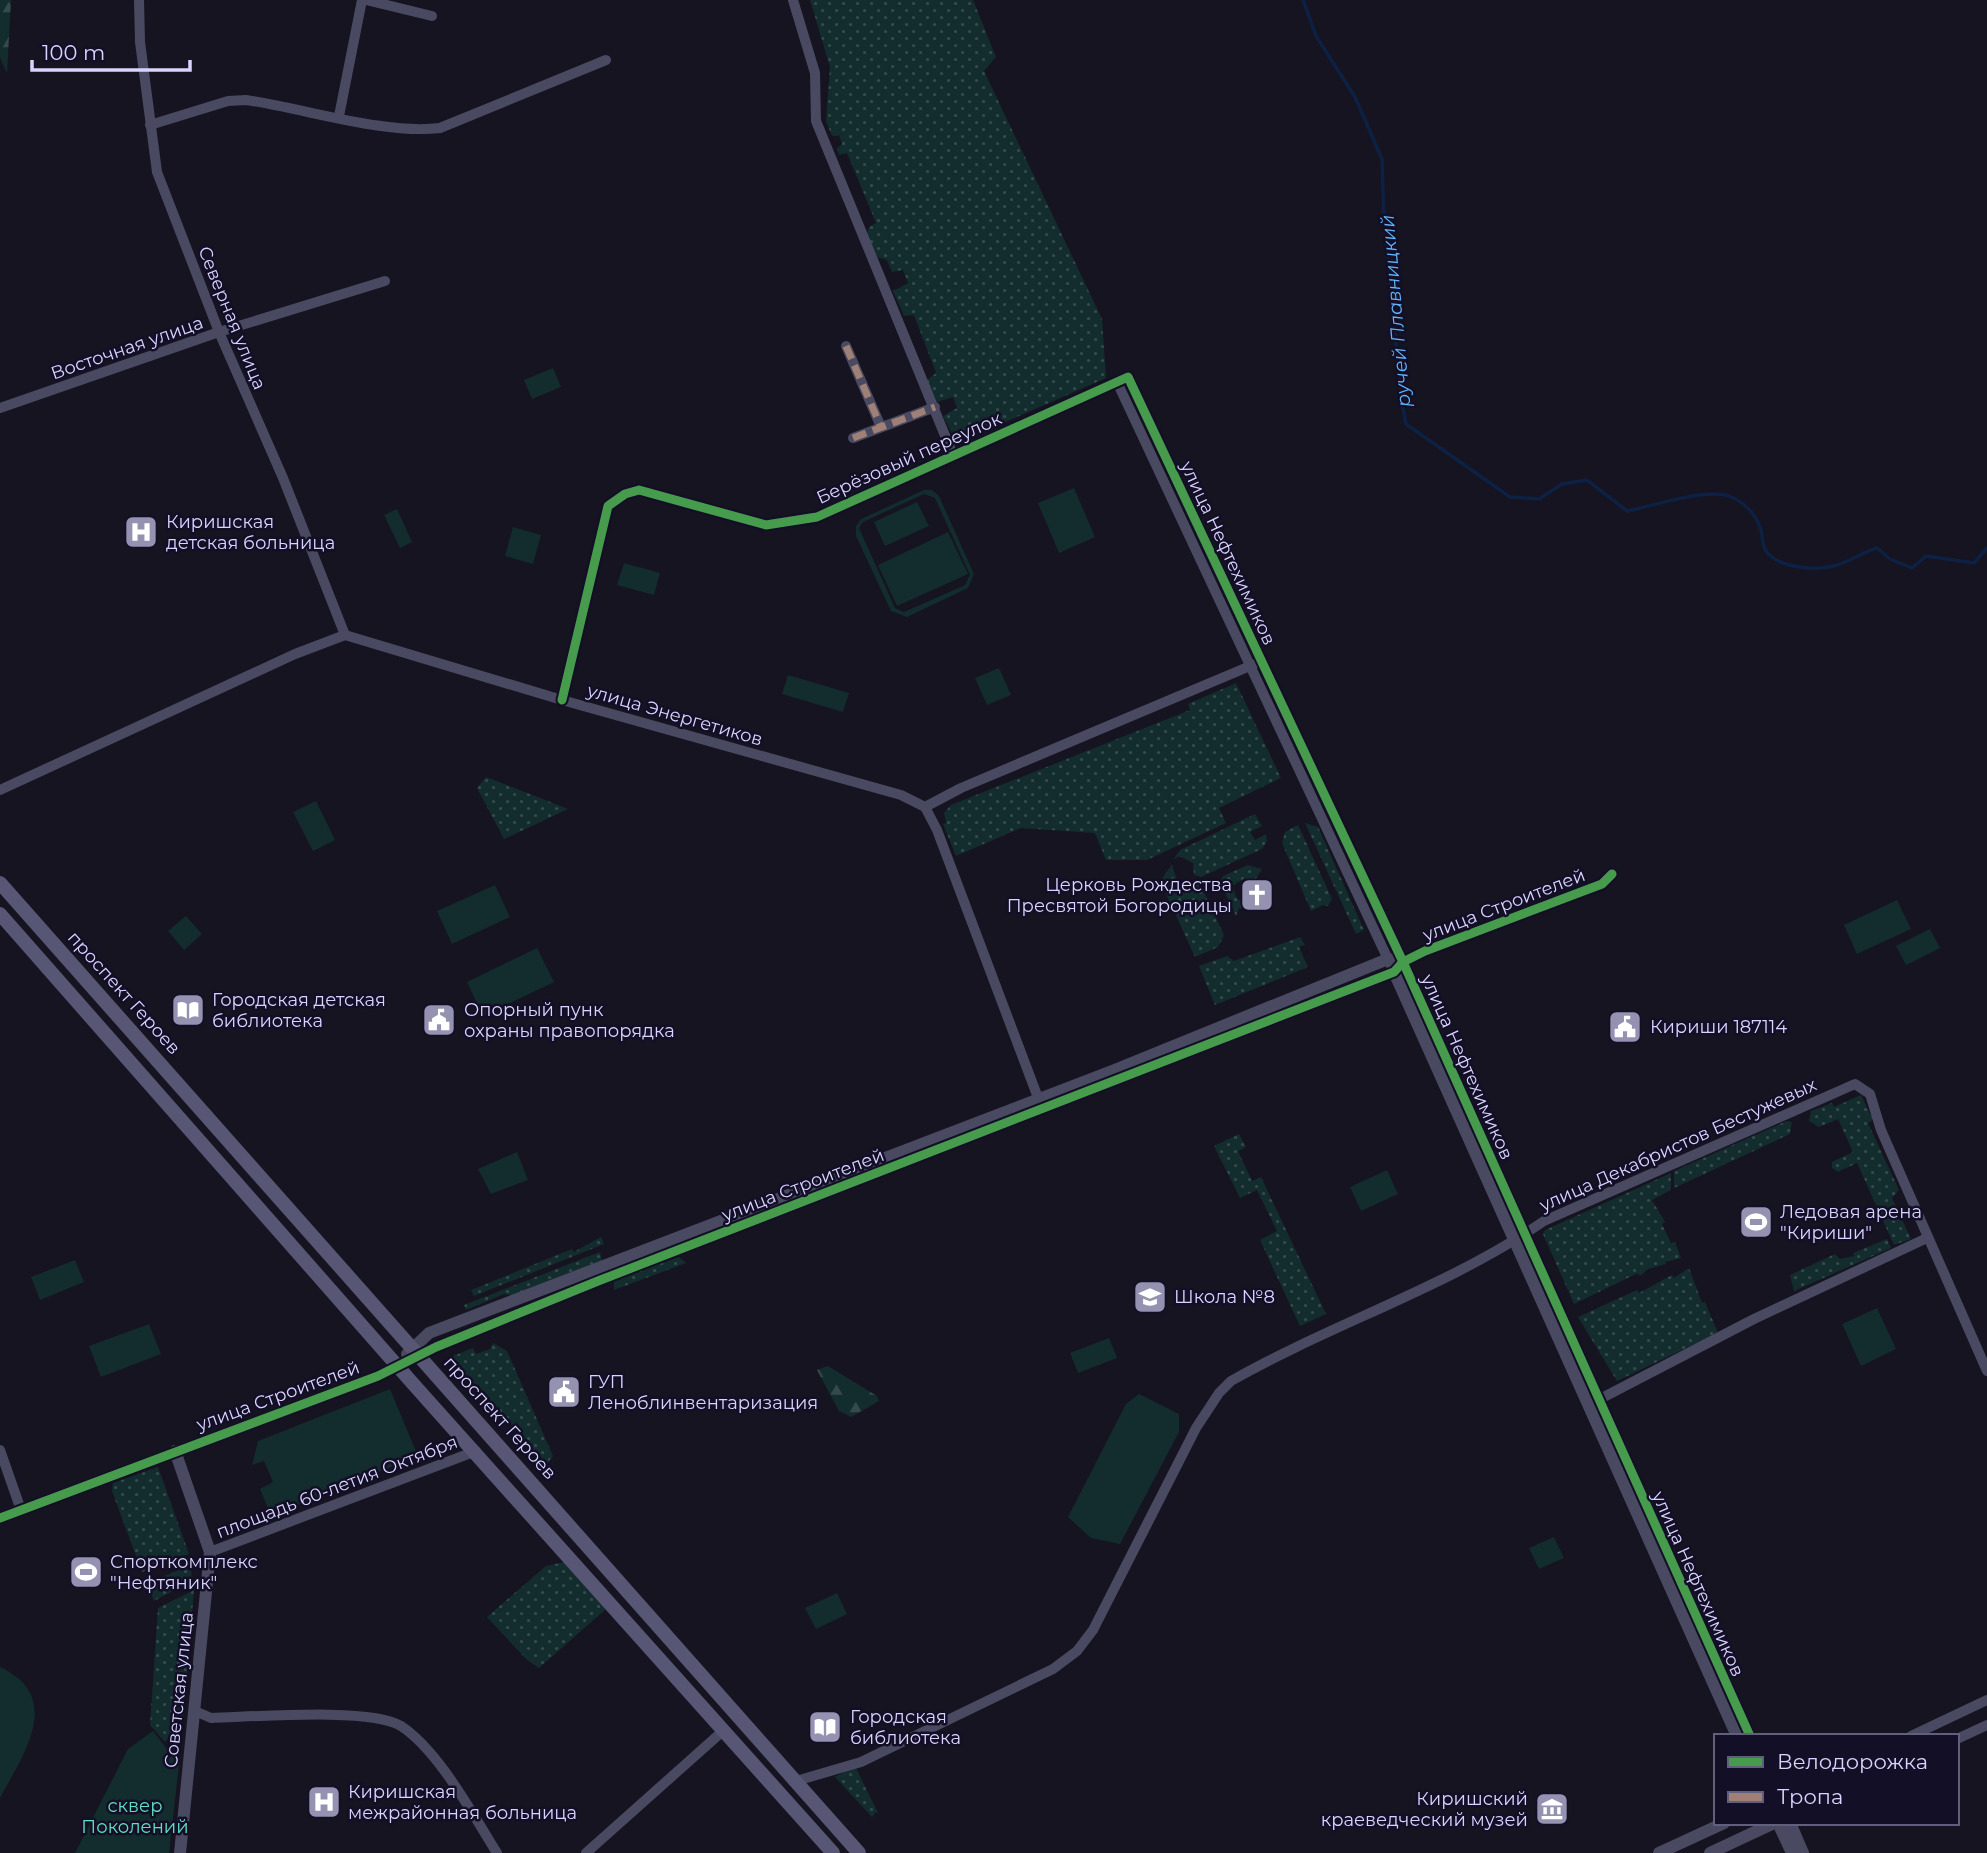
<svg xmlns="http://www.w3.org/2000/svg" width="1987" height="1853" font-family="Montserrat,sans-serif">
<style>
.grass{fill:url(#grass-dots)}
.forest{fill:url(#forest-firs)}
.park{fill:#132c2d;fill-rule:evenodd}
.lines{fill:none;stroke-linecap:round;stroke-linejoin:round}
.stream{stroke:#0d2144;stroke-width:3.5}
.minor{stroke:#4a4962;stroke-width:10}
.tertiary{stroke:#4a4962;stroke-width:12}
.secondary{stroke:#575674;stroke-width:14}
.quiet{stroke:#9e8076;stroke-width:7;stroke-dasharray:14 7;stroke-linecap:butt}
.cycleway-casing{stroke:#130f26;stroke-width:13}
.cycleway{stroke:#469c4c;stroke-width:9}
.labels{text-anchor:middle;stroke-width:5;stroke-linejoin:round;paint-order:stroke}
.street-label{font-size:18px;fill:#d9d4ff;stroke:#130f26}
.poi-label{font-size:18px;fill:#d9d4ff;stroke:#130f26;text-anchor:start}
.park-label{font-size:18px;fill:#5fe0c0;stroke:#130f26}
.water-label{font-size:19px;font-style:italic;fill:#62b6ff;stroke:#130f26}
</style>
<defs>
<pattern id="grass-dots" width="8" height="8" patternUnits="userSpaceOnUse" patternTransform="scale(1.75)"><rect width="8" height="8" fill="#132c2d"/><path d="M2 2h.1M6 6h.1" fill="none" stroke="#354a4c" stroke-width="1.8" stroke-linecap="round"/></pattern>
<pattern id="forest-firs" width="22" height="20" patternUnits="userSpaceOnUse" patternTransform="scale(1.75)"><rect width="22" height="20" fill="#132c2d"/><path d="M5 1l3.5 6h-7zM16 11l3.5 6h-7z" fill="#354a4c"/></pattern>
</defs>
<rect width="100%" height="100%" fill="#161421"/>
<g class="grass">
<path d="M 810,0 L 973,0 L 996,57 L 984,71 L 1102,319 L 1106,378 L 957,443 L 943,416 L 957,408 L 953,397 L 937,402 L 927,380 L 936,373 L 914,315 L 904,316 L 893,291 L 908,283 L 903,270 L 892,272 L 887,260 L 877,257 L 867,234 L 869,227 L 876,223 L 847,153 L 839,155 L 837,148 L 842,144 L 839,135 L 832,136 L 826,121 L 830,67 Z"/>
<path d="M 1236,683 L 1281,778 L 1219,808 L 1226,823 L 1147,860 L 1106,860 L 1095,833 L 1021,828 L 956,856 L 943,824 L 946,823 L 944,813 L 951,805 L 1190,710 L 1188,704 Z"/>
<path d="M 486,777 L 568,809 L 504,839 L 477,788 Z"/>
<path d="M 1255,814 L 1262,826 L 1250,832 L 1255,840 L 1266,834 L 1267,841 L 1262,849 L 1201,877 L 1194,875 L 1193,863 L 1179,856 L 1173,860 L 1180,850 Z"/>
<path d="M 1305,823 L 1318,827 L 1364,930 L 1356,934 Z"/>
<path d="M 1298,825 L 1332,899 L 1328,906 L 1323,905 L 1311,911 L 1282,843 L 1285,832 Z"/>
<path d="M 1172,865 L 1178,883 L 1200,884 L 1224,935 L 1218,947 L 1195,957 L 1160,881 Z"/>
<path d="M 1248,865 L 1262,869 L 1254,882 L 1245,878 L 1232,886 L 1237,899 L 1243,902 L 1242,909 L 1239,908 L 1236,916 L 1220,882 L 1223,876 Z"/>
<path d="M 1300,937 L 1305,945 L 1299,947 L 1308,967 L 1215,1005 L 1199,966 L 1227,956 L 1234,961 Z"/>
<path d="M 1861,1095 L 1873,1120 L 1868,1123 L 1899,1190 L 1892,1198 L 1911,1239 L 1894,1245 L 1857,1163 L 1838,1172 L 1832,1168 L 1832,1162 L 1853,1152 L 1838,1119 L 1819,1127 L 1809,1121 L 1811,1111 L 1832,1103 L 1834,1107 Z"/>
<path d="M 1787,1121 L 1792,1122 L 1790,1134 L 1674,1188 L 1674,1171 Z"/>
<path d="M 1239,1134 L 1246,1147 L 1238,1151 L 1252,1181 L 1261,1177 L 1326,1314 L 1300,1326 L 1260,1240 L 1277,1231 L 1257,1190 L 1240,1198 L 1214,1146 Z"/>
<path d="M 1671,1173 L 1671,1190 L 1652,1200 L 1665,1222 L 1662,1224 L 1671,1243 L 1675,1242 L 1681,1258 L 1665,1262 L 1666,1264 L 1648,1269 L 1640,1276 L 1638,1273 L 1574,1304 L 1543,1234 L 1545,1230 Z"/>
<path d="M 601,1237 L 604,1244 L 474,1296 L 471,1290 L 572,1249 L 574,1252 Z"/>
<path d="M 1887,1239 L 1891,1248 L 1794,1291 L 1790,1275 L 1835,1254 L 1840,1259 L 1854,1256 L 1853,1253 Z"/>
<path d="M 600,1252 L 602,1261 L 515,1296 L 504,1294 L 466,1310 L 464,1305 Z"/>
<path d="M 679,1257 L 686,1263 L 614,1290 L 614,1280 Z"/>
<path d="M 1689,1268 L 1702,1303 L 1705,1302 L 1718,1333 L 1617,1381 L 1578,1317 L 1637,1290 L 1639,1293 L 1672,1275 L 1674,1278 Z"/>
<path d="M 493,1343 L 507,1351 L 553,1456 L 547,1464 L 455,1362 L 453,1356 L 473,1348 L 476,1354 L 490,1349 Z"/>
<path d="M 158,1467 L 189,1554 L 142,1572 L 112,1491 L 113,1483 Z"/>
<path d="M 564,1562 L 606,1609 L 539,1668 L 526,1659 L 487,1617 L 546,1566 Z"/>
<path d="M 188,1566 L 191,1568 L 192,1581 L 154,1601 L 148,1583 Z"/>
<path d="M 194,1590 L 183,1721 L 165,1742 L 150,1725 L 158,1608 Z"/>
<path d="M 851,1768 L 856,1768 L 879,1815 L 876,1812 L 872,1817 L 835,1777 Z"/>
</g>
<g class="forest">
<path d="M 0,0 L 11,0 L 7,73 L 0,58 Z"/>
<path d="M 828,1366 L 877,1396 L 879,1401 L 851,1417 L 839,1411 L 817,1370 Z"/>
</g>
<g class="park">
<path d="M 553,368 L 561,387 L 532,399 L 524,380 Z"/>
<path d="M 1074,488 L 1095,537 L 1059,553 L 1038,503 Z"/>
<path d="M 924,490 L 932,490 L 939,496 L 974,574 L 968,588 L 907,617 L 891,611 L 856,536 L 856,526 L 861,519 ZM 924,494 L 935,498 L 970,575 L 965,585 L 904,612 L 895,608 L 859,528 L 863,522 Z"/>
<path d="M 917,502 L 929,526 L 885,546 L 874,522 Z"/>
<path d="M 397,509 L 412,542 L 400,548 L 384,515 Z"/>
<path d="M 513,527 L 541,535 L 533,564 L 505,556 Z"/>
<path d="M 948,532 L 968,574 L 897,606 L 878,565 Z"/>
<path d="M 624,563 L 660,573 L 654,595 L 617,585 Z"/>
<path d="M 999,668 L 1011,695 L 987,705 L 975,678 Z"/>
<path d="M 788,675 L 849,693 L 843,712 L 782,694 Z"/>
<path d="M 316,801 L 335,840 L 313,851 L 293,812 Z"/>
<path d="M 495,885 L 510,917 L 452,944 L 437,911 Z"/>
<path d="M 1897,900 L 1911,929 L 1857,954 L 1844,925 Z"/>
<path d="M 186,916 L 202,934 L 184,950 L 168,931 Z"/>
<path d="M 1930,929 L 1940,948 L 1906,965 L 1896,946 Z"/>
<path d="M 537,948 L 554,982 L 483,1016 L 467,982 Z"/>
<path d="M 517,1152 L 528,1180 L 491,1194 L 478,1169 Z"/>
<path d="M 1387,1170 L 1398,1194 L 1361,1211 L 1350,1187 Z"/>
<path d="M 75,1260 L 84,1282 L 40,1300 L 31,1277 Z"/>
<path d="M 1877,1308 L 1896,1349 L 1861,1366 L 1842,1324 Z"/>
<path d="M 149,1324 L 161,1354 L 101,1377 L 89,1346 Z"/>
<path d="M 1109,1338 L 1117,1358 L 1078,1373 L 1070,1353 Z"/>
<path d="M 390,1389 L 418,1456 L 271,1516 L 260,1489 L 273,1482 L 264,1461 L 252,1465 L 258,1441 Z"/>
<path d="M 1139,1394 L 1179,1414 L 1179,1432 L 1120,1544 L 1091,1538 L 1068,1517 L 1126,1404 Z"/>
<path d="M 1554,1537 L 1564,1558 L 1539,1569 L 1529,1548 Z"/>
<path d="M 837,1593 L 847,1614 L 816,1629 L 805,1608 Z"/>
<path d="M 0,1667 C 65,1697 23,1755 0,1798 Z"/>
<path d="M 153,1731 L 179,1765 L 169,1853 L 75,1853 L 128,1749 Z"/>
</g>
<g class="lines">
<path class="stream" d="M 1303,0 L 1316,36 L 1355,97 L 1382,159 L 1384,223 L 1402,403 L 1406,424 L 1510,497 L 1539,499 L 1562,484 L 1587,480 L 1627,511 C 1653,506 1705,488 1729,496 C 1744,502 1756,514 1761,530 C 1763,537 1762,546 1766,551 C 1779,569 1818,571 1837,565 C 1851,561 1863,552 1877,548 L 1890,559 L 1912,568 L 1926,556 L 1974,563 L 1987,548"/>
<g class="minor">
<path d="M 139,0 L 140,42 L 157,172 L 219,332 L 283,478 L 345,635"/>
<path d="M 366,0 L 432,16"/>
<path d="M 793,0 L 815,73 L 816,121 L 953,455"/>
<path d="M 339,116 L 362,0"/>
<path d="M 150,125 L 228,101 L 246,100 C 303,108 385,135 440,128 L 606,60"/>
<path d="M 846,346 L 881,427"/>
<path d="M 1117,382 L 1394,972 L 1403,962 L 1425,951 L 1602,884 L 1612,874"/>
<path d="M 0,408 L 219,332 L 385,281"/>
<path d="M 853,438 L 935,407"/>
<path d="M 562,700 L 608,506 L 625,494 L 639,490 L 766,525 L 817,517 L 1128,377 L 1403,962"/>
<path d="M 0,790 L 295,654 L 345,635 L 562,700 L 901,795 L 925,807 L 961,788 L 1262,661"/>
<path d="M 925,807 L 937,830 L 1040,1103"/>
<path d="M 1598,1400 L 1754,1319 L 1927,1238"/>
<path d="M 0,1450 L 21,1510"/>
<path d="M 210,1552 L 476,1451"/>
<path d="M 195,1711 L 211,1718 C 252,1717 371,1707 401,1726 C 439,1751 473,1815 497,1853"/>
<path d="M 1911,1736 L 1987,1700"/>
<path d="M 1957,1739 L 1987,1725"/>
<path d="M 796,1781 L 861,1762 L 1053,1669 L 1077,1651 L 1093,1630 L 1196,1428 L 1219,1393 L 1231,1381 C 1333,1323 1448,1287 1544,1221 L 1855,1084 L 1870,1094 L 1881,1130 L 1987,1371"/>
<path d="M 586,1853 L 724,1730"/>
</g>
<g class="tertiary">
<path d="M 407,1354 L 429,1333 L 1112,1071 L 1388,959 L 1403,962 L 1750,1736"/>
<path d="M 175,1451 L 210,1552 L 180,1853"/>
<path d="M 0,1518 L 378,1376 L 436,1347 L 598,1281 L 1394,972 L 1737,1736"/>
<path d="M 1778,1823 L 1792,1853"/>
<path d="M 1790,1823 L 1803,1853"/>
<path d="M 1659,1853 L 1724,1823"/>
<path d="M 1710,1853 L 1774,1823"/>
</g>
<g class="secondary">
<path d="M 0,883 L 859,1853"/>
<path d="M 0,914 L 415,1386 L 833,1853"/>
</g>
<g class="quiet">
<path d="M 846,346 L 881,427"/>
<path d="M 853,438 L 935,407"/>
</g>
<defs>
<g id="cycleway">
<path d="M 562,700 L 608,506 L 625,494 L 639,490 L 766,525 L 817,517 L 1128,377 L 1403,962 L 1750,1736"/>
<path d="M 0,1518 L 378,1376 L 436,1347 L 598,1281 L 1394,972 L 1403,962 L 1425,951 L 1602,884 L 1612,874"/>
</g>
</defs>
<use href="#cycleway" class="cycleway-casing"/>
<use href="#cycleway" class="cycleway"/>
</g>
<defs>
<symbol id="hospital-square" viewBox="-11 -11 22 22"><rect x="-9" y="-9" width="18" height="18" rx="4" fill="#9591b1" stroke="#130f26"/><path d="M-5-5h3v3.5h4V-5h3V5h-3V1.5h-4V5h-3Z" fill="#fff"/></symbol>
<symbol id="church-square" viewBox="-11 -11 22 22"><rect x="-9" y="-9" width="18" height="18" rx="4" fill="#9591b1" stroke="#130f26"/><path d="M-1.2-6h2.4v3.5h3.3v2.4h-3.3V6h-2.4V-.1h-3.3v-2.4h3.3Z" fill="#fff"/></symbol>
<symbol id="library-square" viewBox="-11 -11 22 22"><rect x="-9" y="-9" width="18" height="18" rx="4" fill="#9591b1" stroke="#130f26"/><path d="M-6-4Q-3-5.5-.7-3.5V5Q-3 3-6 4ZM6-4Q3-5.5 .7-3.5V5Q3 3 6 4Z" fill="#fff"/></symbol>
<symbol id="civic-square" viewBox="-11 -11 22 22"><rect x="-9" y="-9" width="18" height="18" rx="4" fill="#9591b1" stroke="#130f26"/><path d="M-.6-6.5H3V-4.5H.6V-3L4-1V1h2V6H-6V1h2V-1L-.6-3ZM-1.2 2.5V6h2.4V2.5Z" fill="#fff"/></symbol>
<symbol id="stadium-square" viewBox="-11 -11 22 22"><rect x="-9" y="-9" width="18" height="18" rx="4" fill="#9591b1" stroke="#130f26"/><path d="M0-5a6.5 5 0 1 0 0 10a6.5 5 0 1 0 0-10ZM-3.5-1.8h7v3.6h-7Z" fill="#fff"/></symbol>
<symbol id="school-square" viewBox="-11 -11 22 22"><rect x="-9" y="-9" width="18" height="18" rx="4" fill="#9591b1" stroke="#130f26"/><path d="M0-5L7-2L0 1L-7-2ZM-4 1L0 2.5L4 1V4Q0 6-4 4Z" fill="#fff"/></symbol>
<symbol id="museum-square" viewBox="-11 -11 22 22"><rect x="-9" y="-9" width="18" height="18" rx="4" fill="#9591b1" stroke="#130f26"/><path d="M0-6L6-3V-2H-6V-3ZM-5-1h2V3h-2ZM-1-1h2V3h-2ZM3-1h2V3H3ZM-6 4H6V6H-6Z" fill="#fff"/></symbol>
</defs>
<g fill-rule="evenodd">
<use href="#hospital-square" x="122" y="513" width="38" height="38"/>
<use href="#church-square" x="1238" y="876" width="38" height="38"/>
<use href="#library-square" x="169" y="991" width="38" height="38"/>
<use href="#civic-square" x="420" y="1001" width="38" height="38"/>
<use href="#civic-square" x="1606" y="1008" width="38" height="38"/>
<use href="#stadium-square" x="1737" y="1203" width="38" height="38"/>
<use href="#school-square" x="1131" y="1278" width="38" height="38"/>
<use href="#civic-square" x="545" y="1373" width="38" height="38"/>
<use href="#stadium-square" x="67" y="1553" width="38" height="38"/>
<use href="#library-square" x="806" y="1708" width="38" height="38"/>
<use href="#hospital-square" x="305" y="1783" width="38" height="38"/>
<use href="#museum-square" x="1533" y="1790" width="38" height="38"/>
</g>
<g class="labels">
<g class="street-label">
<text transform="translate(232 318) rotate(68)" y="6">Северная улица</text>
<text transform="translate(127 348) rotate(-19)" y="6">Восточная улица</text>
<text transform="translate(909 458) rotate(-24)" y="6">Берёзовый переулок</text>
<text transform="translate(1228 553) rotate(65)" y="6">улица Нефтехимиков</text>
<text transform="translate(675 715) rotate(16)" y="6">улица Энергетиков</text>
<text transform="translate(1504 905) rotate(-21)" y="6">улица Строителей</text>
<text transform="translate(124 993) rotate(48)" y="6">проспект Героев</text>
<text transform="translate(1467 1067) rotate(66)" y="6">улица Нефтехимиков</text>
<text transform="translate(1678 1145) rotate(-24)" y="6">улица Декабристов Бестужевых</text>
<text transform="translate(803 1185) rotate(-21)" y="6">улица Строителей</text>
<text transform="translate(278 1396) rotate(-20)" y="6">улица Строителей</text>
<text transform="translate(500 1418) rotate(48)" y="6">проспект Героев</text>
<text transform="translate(337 1487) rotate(-21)" y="6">площадь 60-летия Октября</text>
<text transform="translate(1698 1584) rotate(66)" y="6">улица Нефтехимиков</text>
<text transform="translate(179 1690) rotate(-84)" y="6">Советская улица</text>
</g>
<g class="poi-label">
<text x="166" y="528">Киришская<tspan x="166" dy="21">детская больница</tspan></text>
<text x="1232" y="891" text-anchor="end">Церковь Рождества<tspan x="1232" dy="21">Пресвятой Богородицы</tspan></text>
<text x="212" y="1006">Городская детская<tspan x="212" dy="21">библиотека</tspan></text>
<text x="464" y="1016">Опорный пунк<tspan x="464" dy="21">охраны правопорядка</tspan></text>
<text x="1650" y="1033">Кириши 187114</text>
<text x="1780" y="1218">Ледовая арена<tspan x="1780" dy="21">"Кириши"</tspan></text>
<text x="1174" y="1303">Школа №8</text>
<text x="588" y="1388">ГУП<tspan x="588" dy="21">Леноблинвентаризация</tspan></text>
<text x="110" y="1568">Спорткомплекс<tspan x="110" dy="21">"Нефтяник"</tspan></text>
<text x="850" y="1723">Городская<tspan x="850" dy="21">библиотека</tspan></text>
<text x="348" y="1798">Киришская<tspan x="348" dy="21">межрайонная больница</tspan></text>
<text x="1528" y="1805" text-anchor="end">Киришский<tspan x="1528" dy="21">краеведческий музей</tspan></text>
</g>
<g class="park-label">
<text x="135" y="1812">сквер<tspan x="135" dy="21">Поколений</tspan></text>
</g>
<g class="water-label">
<text transform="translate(1395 311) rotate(-95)" y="7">ручей Плавницкий</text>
</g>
</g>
<rect x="1714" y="1734" width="245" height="91" fill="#130f26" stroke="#625e7d" stroke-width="2"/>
<rect x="1728" y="1757" width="35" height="10" fill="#469c4c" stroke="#625e7d" stroke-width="2"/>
<text x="1777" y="1769" font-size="21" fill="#d9d4ff">Велодорожка</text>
<rect x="1728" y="1792" width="35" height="10" fill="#9e8076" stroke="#625e7d" stroke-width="2"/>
<text x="1777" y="1804" font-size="21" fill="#d9d4ff">Тропа</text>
<path d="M32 60v10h158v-10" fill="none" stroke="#d9d4ff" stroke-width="3.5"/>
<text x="42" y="60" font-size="21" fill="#d9d4ff" stroke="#130f26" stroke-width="5" paint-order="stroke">100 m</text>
</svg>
